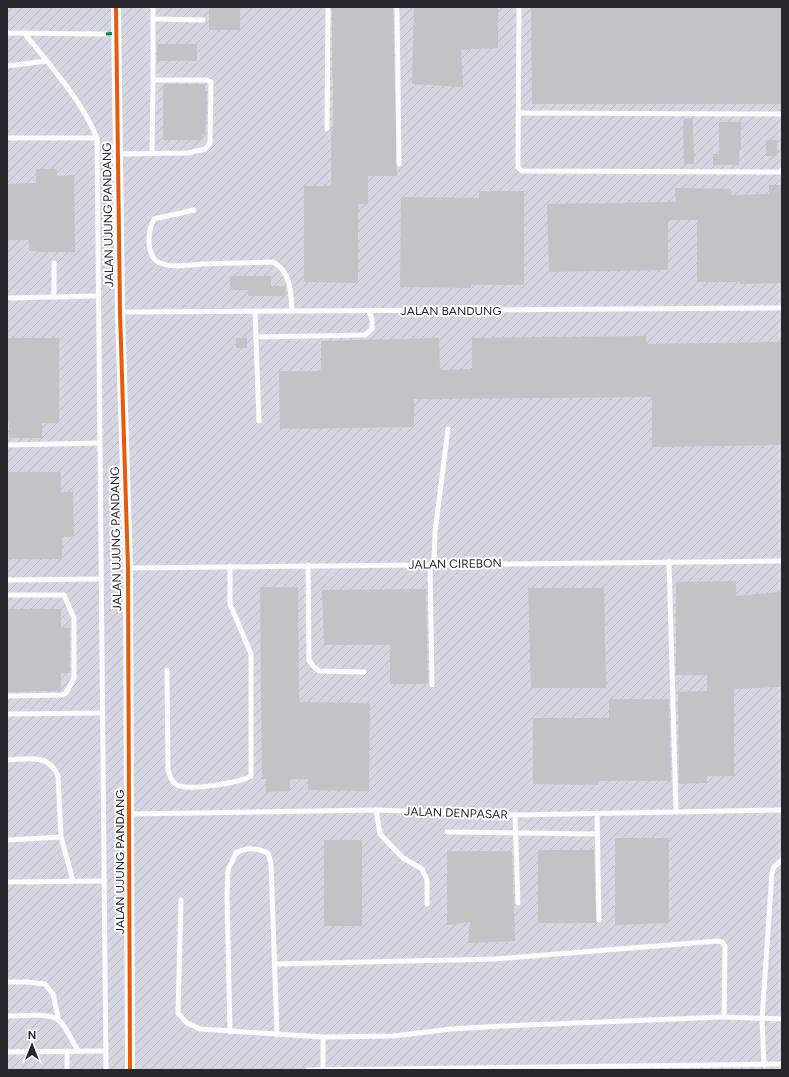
<svg xmlns="http://www.w3.org/2000/svg" width="789" height="1077" font-family="Figtree,sans-serif">
<style>
.industrial{fill:url(#industrial-furrows)}
.building{fill:#c3c2c5}
.lines{fill:none;stroke-linecap:round;stroke-linejoin:round}
.service{stroke:#fafbfb;stroke-width:5}
.minor{stroke:#fafbfb;stroke-width:10}
.quiet{stroke:#00873e;stroke-width:3;stroke-dasharray:6 3;stroke-linecap:butt}
.cycleway-casing{stroke:#fff;stroke-width:6}
.cycleway{stroke:#e8590c;stroke-width:4}
.labels{text-anchor:middle;stroke-width:4;stroke-linejoin:round;paint-order:stroke}
.street-label{font-size:12px;fill:#27272b;stroke:#fff}
</style>
<defs>
<pattern id="industrial-furrows" width="10" height="10" patternUnits="userSpaceOnUse"><rect width="10" height="10" fill="#d5d6e1"/><path d="M-1 1l2-2M0 10L10 0M9 11l2-2" fill="none" stroke="#b7b8c1"/></pattern>
</defs>
<rect width="100%" height="100%" fill="#e1e2e7"/>
<rect class="industrial" x="7" y="7" width="775" height="1063"/>
<g class="building">
<rect x="209" y="7" width="31" height="23"/>
<path d="M 332,7 L 393,7 L 397,176 L 368,176 L 368,204 L 358,204 L 358,283 L 304,282 L 304,186 L 331,186 L 331,131 L 333,129 L 333,78 L 332,78 Z"/>
<path d="M 414,7 L 498,7 L 498,48 L 461,50 L 463,87 L 412,84 Z"/>
<path d="M 531,7 L 781,7 L 782,104 L 532,104 Z"/>
<rect x="157" y="44" width="40" height="17"/>
<path d="M 163,84 L 205,84 L 205,91 L 207,91 L 206,122 L 205,134 L 202,134 L 202,140 L 163,140 Z"/>
<path d="M 693,118 L 694,164 L 684,164 L 683,119 Z"/>
<path d="M 719,122 L 741,122 L 741,150 L 739,150 L 739,165 L 713,165 L 713,154 L 719,154 Z"/>
<rect x="766" y="140" width="11" height="16"/>
<path d="M 36,169 L 57,169 L 57,176 L 74,175 L 75,252 L 37,252 L 37,251 L 29,251 L 29,240 L 7,240 L 7,184 L 36,183 Z"/>
<path d="M 769,185 L 782,185 L 782,283 L 740,284 L 740,282 L 697,282 L 697,220 L 668,220 L 668,270 L 549,272 L 547,204 L 676,202 L 675,188 L 731,189 L 731,195 L 769,194 Z"/>
<path d="M 479,191 L 524,191 L 524,285 L 471,285 L 471,288 L 400,287 L 401,197 L 479,198 Z"/>
<path d="M 230,276 L 271,276 L 271,286 L 285,286 L 286,296 L 248,296 L 248,290 L 230,290 Z"/>
<path d="M 646,336 L 646,344 L 782,342 L 782,445 L 652,447 L 652,397 L 414,399 L 414,427 L 280,429 L 279,371 L 321,371 L 321,341 L 439,338 L 440,370 L 472,369 L 472,338 Z"/>
<path d="M 7,338 L 59,338 L 59,423 L 42,423 L 42,438 L 9,438 L 9,423 L 7,423 Z"/>
<rect x="236" y="338" width="11" height="10"/>
<path d="M 7,472 L 61,472 L 61,492 L 73,492 L 74,536 L 62,537 L 62,559 L 7,559 Z"/>
<path d="M 736,581 L 736,596 L 782,592 L 782,687 L 734,689 L 734,776 L 707,776 L 707,783 L 679,784 L 678,692 L 707,691 L 707,675 L 676,675 L 676,582 Z"/>
<path d="M 260,587 L 298,587 L 299,702 L 370,703 L 369,791 L 308,790 L 308,779 L 290,779 L 290,791 L 266,792 L 266,779 L 262,779 Z"/>
<path d="M 528,588 L 604,588 L 606,688 L 531,688 Z"/>
<path d="M 426,589 L 428,684 L 390,684 L 390,645 L 324,645 L 322,590 Z"/>
<path d="M 7,609 L 61,609 L 61,628 L 70,628 L 70,673 L 61,673 L 61,691 L 7,692 Z"/>
<path d="M 609,699 L 669,699 L 671,781 L 598,781 L 598,785 L 533,784 L 533,718 L 609,718 Z"/>
<path d="M 615,838 L 669,838 L 669,923 L 615,925 Z"/>
<rect x="324" y="840" width="38" height="86"/>
<path d="M 538,850 L 594,850 L 596,923 L 538,923 Z"/>
<path d="M 447,851 L 512,851 L 515,941 L 468,943 L 470,922 L 447,925 Z"/>
</g>
<g class="lines">
<g class="service">
<path d="M 397,7 L 399,164"/>
<path d="M 519,7 L 518,158 L 518,167 L 522,171 L 780,172 L 782,170"/>
<path d="M 153,19 L 203,20"/>
<path d="M 7,33 L 106,34"/>
<path d="M 25,34 C 51,67 81,99 97,138 L 106,1070"/>
<path d="M 7,66 L 47,61"/>
<path d="M 519,113 L 782,114"/>
<path d="M 327,129 L 328,7"/>
<path d="M 7,138 L 97,138"/>
<path d="M 117,154 L 188,153 L 205,149 L 210,143 L 211,82 L 207,80 L 153,80 L 153,7"/>
<path d="M 152,154 L 153,80"/>
<path d="M 194,210 L 154,219 C 148,230 145,257 160,263 C 172,268 189,265 202,264 C 226,263 249,263 273,262 C 291,271 291,293 292,311"/>
<path d="M 54,263 L 54,296"/>
<path d="M 7,298 L 98,296"/>
<path d="M 255,311 L 259,421"/>
<path d="M 120,312 L 782,308"/>
<path d="M 256,337 L 365,335 L 372,329 L 372,319 L 369,311"/>
<path d="M 7,445 L 100,443"/>
<path d="M 669,561 L 676,811"/>
<path d="M 430,564 L 432,685"/>
<path d="M 434,564 L 435,532 L 448,429"/>
<path d="M 308,565 L 309,660 L 313,666 L 319,671 L 364,672"/>
<path d="M 128,568 L 782,561"/>
<path d="M 7,580 L 101,579"/>
<path d="M 7,595 L 64,595 L 74,618 L 74,678 L 66,693 L 62,695 L 7,696"/>
<path d="M 167,670 L 168,770 C 170,776 171,782 177,785 C 189,791 239,783 251,776 L 251,654 L 230,604 L 230,566"/>
<path d="M 7,714 L 102,713"/>
<path d="M 7,760 C 27,759 49,753 58,776 L 61,837 L 73,881"/>
<path d="M 376,810 L 380,834 L 403,858 L 422,869 L 427,880 L 427,904"/>
<path d="M 597,813 L 599,920"/>
<path d="M 130,814 L 376,810 L 515,815 L 782,810"/>
<path d="M 515,815 L 518,903"/>
<path d="M 447,832 L 597,834"/>
<path d="M 7,840 L 61,837"/>
<path d="M 7,882 L 105,881"/>
<path d="M 181,900 L 178,1013 L 187,1023 L 200,1029 L 323,1037 L 393,1036 L 451,1029 L 502,1026 L 724,1017"/>
<path d="M 276,964 L 495,959 L 718,941 L 722,942 L 725,946 L 724,1017 L 782,1019"/>
<path d="M 7,982 L 26,982 L 45,984 L 53,994 L 59,1021"/>
<path d="M 7,1016 C 20,1016 50,1012 60,1021 C 67,1029 73,1042 78,1051"/>
<path d="M 230,1032 L 227,896 L 228,870 L 236,853 C 247,847 256,848 268,853 L 271,863 L 277,1035"/>
<path d="M 67,1051 L 67,1070"/>
<path d="M 7,1052 L 105,1051"/>
<path d="M 764,1065 L 762,1020 L 772,872 L 774,867 L 782,860"/>
<path d="M 323,1069 L 323,1037"/>
<path d="M 308,1070 L 782,1064"/>
</g>
<path class="minor" d="M 116,7 L 120,312 L 128,568 L 130,1070"/>
<path class="quiet" d="M 106,34 L 116,33"/>
<defs>
<path id="cycleway" d="M 116,7 L 120,312 L 128,568 L 130,1070"/>
</defs>
<use href="#cycleway" class="cycleway-casing"/>
<use href="#cycleway" class="cycleway"/>
</g>
<g class="labels">
<g class="street-label">
<text transform="translate(108 215) rotate(-91)" y="4">JALAN UJUNG PANDANG</text>
<text x="451" y="315">JALAN BANDUNG</text>
<text transform="translate(116 539) rotate(-91)" y="4">JALAN UJUNG PANDANG</text>
<text transform="translate(455 564) rotate(-1)" y="4">JALAN CIREBON</text>
<text transform="translate(456 813) rotate(2)" y="4">JALAN DENPASAR</text>
<text transform="translate(120 862) rotate(-90)" y="4">JALAN UJUNG PANDANG</text>
</g>
</g>
<rect width="789" height="1077" fill="none" stroke="#27272b" stroke-width="16"/>
<g transform="translate(32 1045)" stroke="#ffffff" stroke-width="3" paint-order="stroke">
<path d="M0-3L7 15L0 10L-7 15Z" fill="#27272b"/>
<text y="-6" font-size="11" font-weight="bold" text-anchor="middle" fill="#27272b">N</text>
</g>
</svg>
